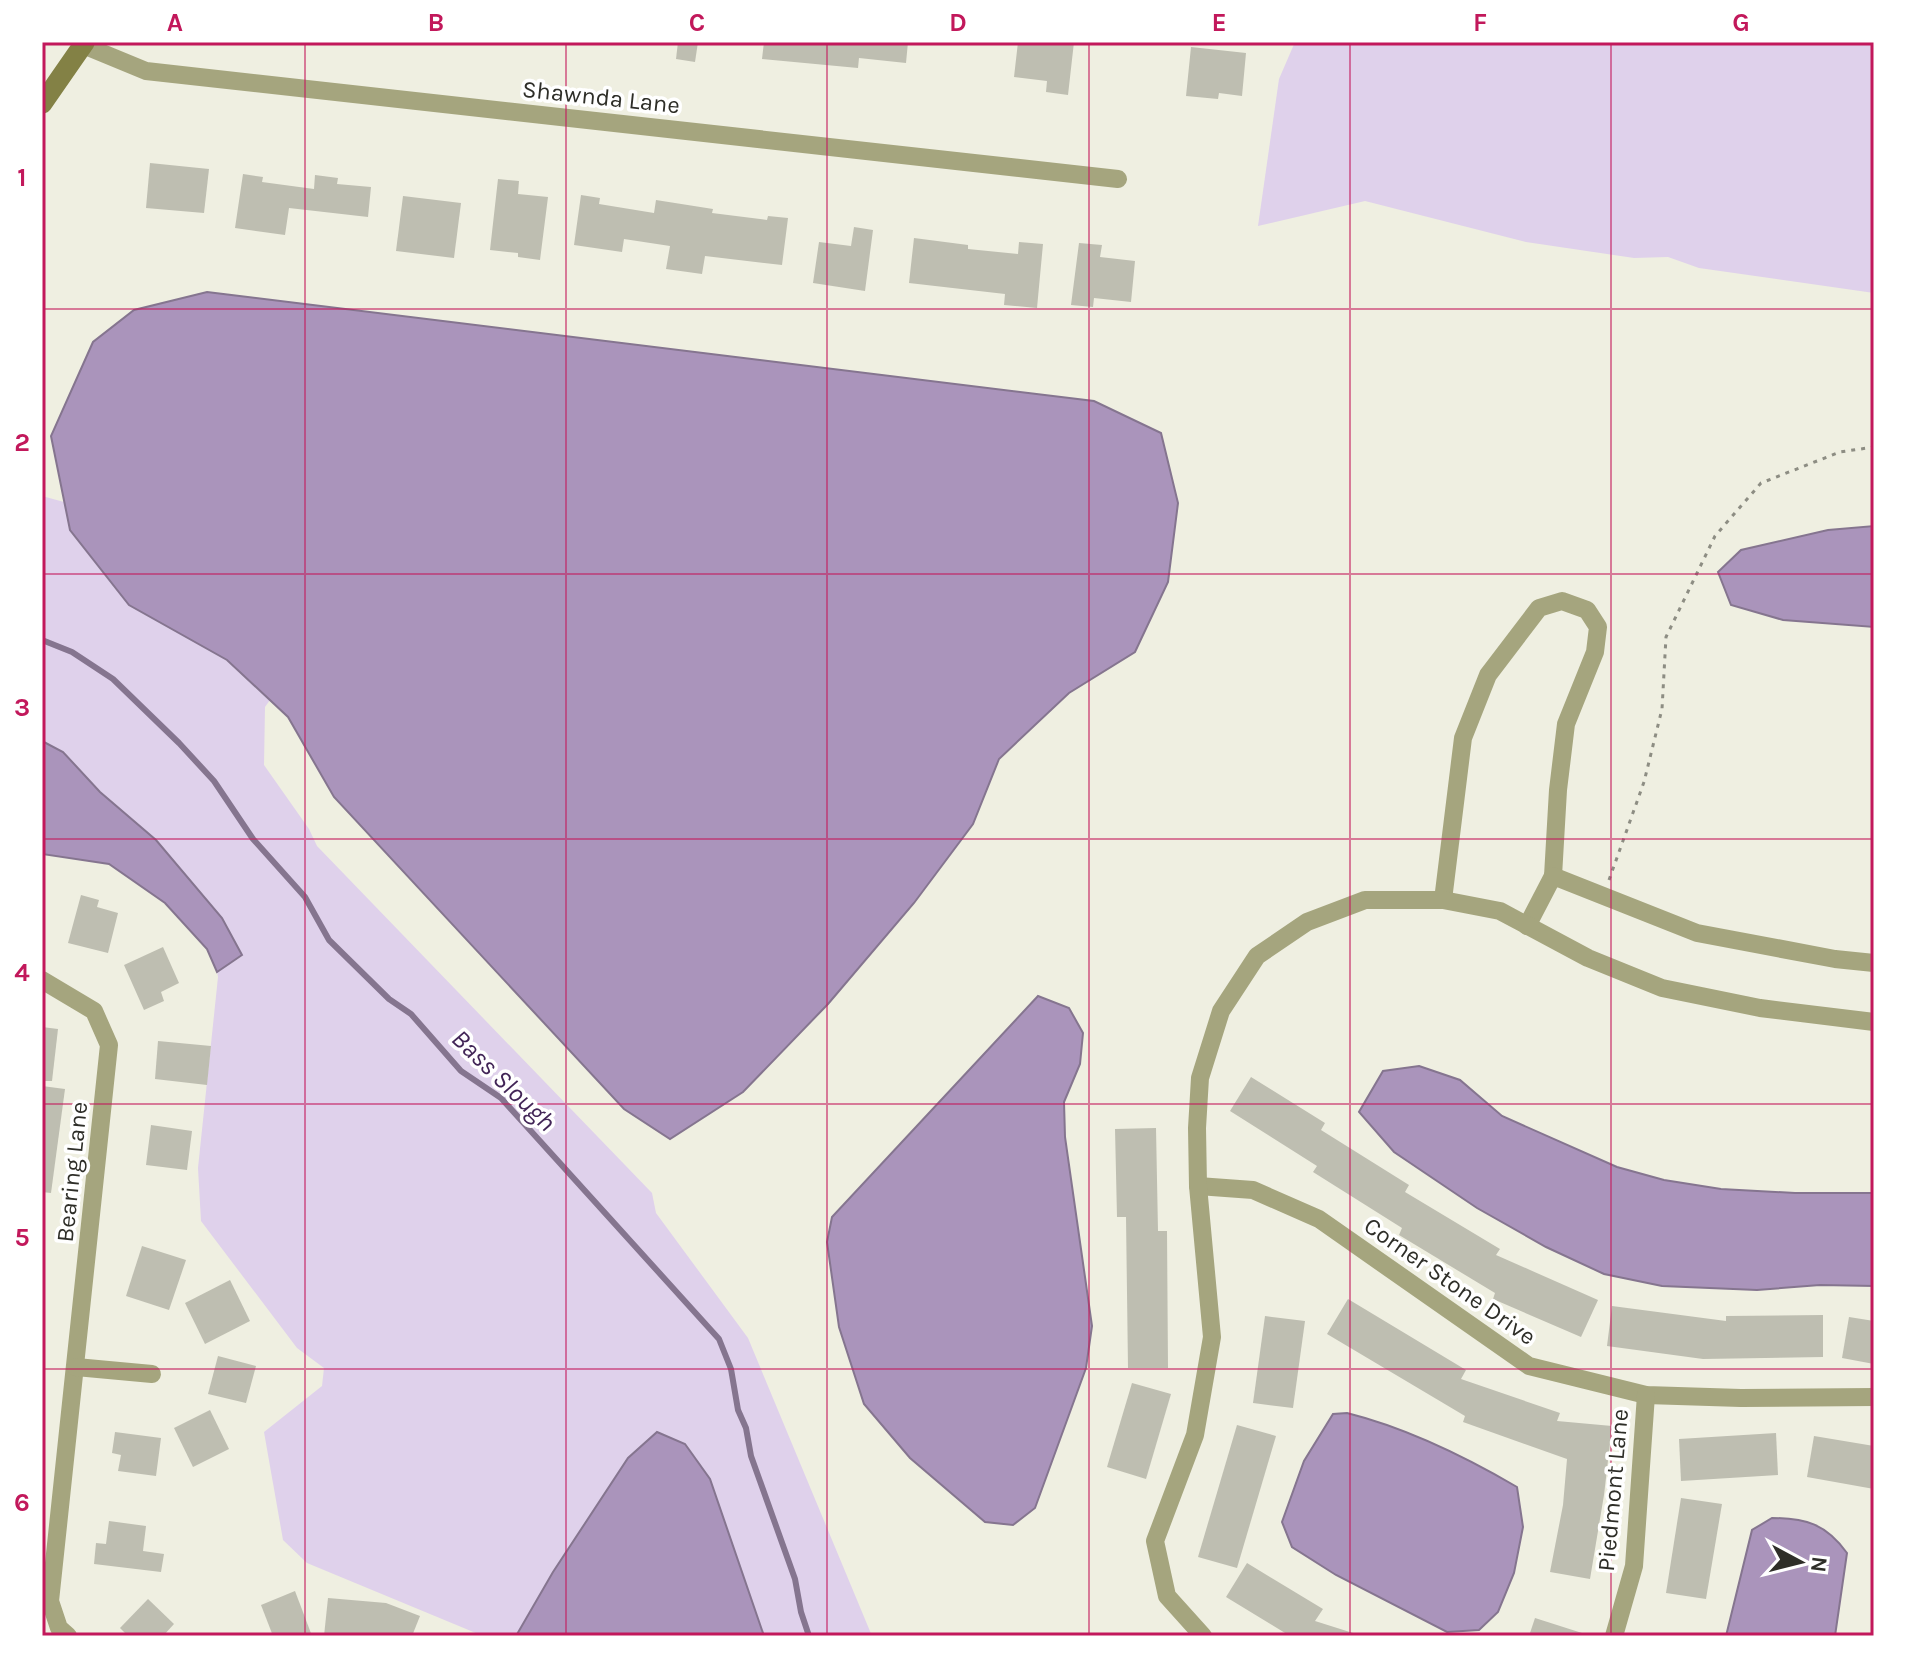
<svg xmlns="http://www.w3.org/2000/svg" width="1916" height="1678" font-family="Karla,sans-serif">
<style>
.green{fill:#dfd1eb}
.water{fill:#aa94bb;stroke:#85758f;stroke-width:2}
.lines{fill:none;stroke-linecap:round;stroke-linejoin:round}
.stream{stroke:#85758f;stroke-width:6}
.building{fill:#bebeb1}
.path{stroke:#8d8d83;stroke-width:3;stroke-dasharray:4 6;stroke-linecap:butt}
.minor{stroke:#a5a57e;stroke-width:18}
.secondary{stroke:#838145;stroke-width:20}
.grid{fill:none;stroke:#c2185b;stroke-width:2;stroke-opacity:0.55}
.labels{text-anchor:middle;stroke-width:7;stroke-linejoin:round;paint-order:stroke}
.street-label{font-size:24px;fill:#2e2e28;stroke:#fff}
.water-label{font-size:26px;font-style:italic;fill:#422557;stroke:#fff}
.neatline{fill:none;stroke:#c2185b;stroke-width:3}
.grid-label{font-size:26px;text-anchor:middle;font-weight:bold;fill:#c2185b}
</style>
<rect width="100%" height="100%" fill="#efefe1"/>
<g class="green">
<path d="M 1295,42 L 1874,42 L 1874,293 L 1699,268 L 1668,257 L 1634,258 L 1526,242 L 1365,201 L 1258,226 L 1279,79 Z"/>
<path d="M 42,496 L 64,502 L 70,531 L 129,605 L 227,660 L 270,700 L 265,707 L 264,765 L 309,829 L 317,846 L 652,1193 L 656,1213 L 748,1338 L 872,1636 L 764,1636 L 710,1479 L 657,1432 L 628,1458 L 553,1572 L 516,1636 L 483,1636 L 307,1563 L 283,1540 L 264,1432 L 322,1386 L 324,1368 L 297,1348 L 201,1221 L 198,1168 L 218,977 L 217,972 L 242,956 L 63,752 L 42,741 Z"/>
</g>
<g class="water">
<path d="M 207,292 L 1094,401 L 1161,433 L 1178,503 L 1168,582 L 1135,652 L 1069,693 L 999,759 L 973,824 L 914,903 L 828,1004 L 743,1092 L 670,1139 L 624,1109 L 334,797 L 288,717 L 227,660 L 129,605 L 70,530 L 51,436 L 93,342 L 134,310 Z"/>
<path d="M 1874,526 L 1874,627 L 1783,620 L 1731,605 L 1718,572 L 1741,550 L 1828,530 Z"/>
<path d="M 42,741 L 63,752 L 100,792 L 156,840 L 222,918 L 242,955 L 217,972 L 207,949 L 165,903 L 109,864 L 42,854 Z"/>
<path d="M 1038,996 L 1069,1008 L 1083,1033 L 1080,1064 L 1064,1102 L 1065,1137 L 1092,1326 L 1086,1368 L 1035,1508 L 1013,1525 L 985,1522 L 910,1458 L 864,1404 L 839,1327 L 827,1242 L 832,1217 Z"/>
<path d="M 1419,1066 L 1460,1080 L 1502,1116 L 1617,1167 L 1664,1180 L 1721,1189 L 1795,1193 L 1874,1193 L 1874,1286 L 1820,1285 L 1757,1290 L 1662,1286 L 1604,1274 L 1546,1247 L 1477,1208 L 1394,1152 L 1359,1112 L 1383,1071 Z"/>
<path d="M 1347,1413 C 1407,1428 1464,1456 1517,1487 L 1523,1527 L 1514,1573 L 1498,1612 L 1479,1630 L 1447,1632 L 1336,1575 L 1292,1547 L 1282,1522 L 1304,1461 L 1333,1414 Z"/>
<path d="M 657,1432 L 685,1444 L 710,1479 L 764,1636 L 516,1636 L 553,1572 L 628,1458 Z"/>
<path d="M 1772,1518 C 1806,1518 1826,1524 1847,1553 L 1835,1636 L 1726,1636 L 1752,1530 Z"/>
</g>
<g class="lines">
<path class="stream" d="M 42,640 L 72,652 L 113,679 L 179,743 L 214,781 L 253,839 L 305,897 L 329,940 L 389,999 L 411,1014 L 461,1071 L 501,1098 L 719,1339 L 731,1369 L 738,1410 L 746,1428 L 751,1456 L 795,1579 L 801,1612 L 809,1636"/>
</g>
<g class="building">
<path d="M 678,42 L 698,42 L 695,62 L 676,59 Z"/>
<path d="M 764,42 L 908,42 L 906,63 L 859,58 L 858,68 L 762,59 Z"/>
<path d="M 1018,42 L 1074,42 L 1068,95 L 1046,92 L 1047,81 L 1014,77 Z"/>
<path d="M 1191,47 L 1246,53 L 1242,96 L 1219,93 L 1218,99 L 1186,96 Z"/>
<path d="M 150,163 L 209,169 L 204,213 L 146,208 Z"/>
<path d="M 243,174 L 263,177 L 262,182 L 314,189 L 315,175 L 338,178 L 337,184 L 371,187 L 368,217 L 289,208 L 285,235 L 235,228 Z"/>
<path d="M 498,179 L 519,181 L 518,194 L 548,197 L 540,260 L 518,257 L 518,253 L 490,250 Z"/>
<path d="M 581,195 L 600,198 L 599,204 L 654,213 L 656,200 L 713,209 L 712,213 L 767,220 L 768,216 L 788,218 L 782,265 L 705,256 L 702,274 L 666,269 L 670,246 L 624,239 L 622,252 L 574,245 Z"/>
<path d="M 403,196 L 461,203 L 454,258 L 396,251 Z"/>
<path d="M 854,227 L 873,230 L 865,291 L 813,283 L 819,242 L 851,246 Z"/>
<path d="M 914,238 L 968,245 L 968,249 L 1018,254 L 1019,242 L 1043,244 L 1037,308 L 1004,305 L 1005,294 L 909,283 Z"/>
<path d="M 1079,243 L 1102,245 L 1100,257 L 1135,261 L 1131,302 L 1094,298 L 1093,307 L 1071,305 Z"/>
<path d="M 81,895 L 99,900 L 97,907 L 118,913 L 108,953 L 68,943 Z"/>
<path d="M 163,947 L 179,983 L 161,992 L 164,1001 L 144,1010 L 124,965 Z"/>
<path d="M 42,1027 L 58,1029 L 52,1081 L 42,1081 Z"/>
<path d="M 158,1041 L 211,1046 L 207,1085 L 155,1079 Z"/>
<path d="M 1251,1077 L 1325,1123 L 1321,1130 L 1409,1185 L 1405,1192 L 1500,1249 L 1496,1255 L 1598,1300 L 1581,1337 L 1493,1299 L 1495,1293 L 1399,1235 L 1402,1228 L 1313,1172 L 1317,1166 L 1230,1111 Z"/>
<path d="M 42,1086 L 65,1089 L 51,1193 L 42,1192 Z"/>
<path d="M 151,1125 L 192,1131 L 187,1170 L 146,1165 Z"/>
<path d="M 1156,1128 L 1158,1231 L 1167,1231 L 1168,1368 L 1128,1368 L 1126,1217 L 1117,1217 L 1115,1129 Z"/>
<path d="M 142,1246 L 186,1260 L 169,1310 L 126,1296 Z"/>
<path d="M 230,1280 L 250,1321 L 205,1344 L 185,1303 Z"/>
<path d="M 1348,1299 L 1466,1370 L 1461,1379 L 1560,1413 L 1557,1421 L 1612,1426 L 1604,1495 L 1590,1579 L 1550,1572 L 1563,1505 L 1567,1459 L 1463,1422 L 1465,1416 L 1327,1334 Z"/>
<path d="M 1612,1306 L 1726,1321 L 1726,1316 L 1823,1315 L 1823,1357 L 1703,1359 L 1607,1346 Z"/>
<path d="M 1265,1316 L 1305,1321 L 1293,1408 L 1253,1403 Z"/>
<path d="M 1849,1317 L 1874,1321 L 1874,1364 L 1842,1358 Z"/>
<path d="M 218,1356 L 256,1366 L 246,1403 L 208,1394 Z"/>
<path d="M 1132,1383 L 1171,1394 L 1146,1479 L 1107,1467 Z"/>
<path d="M 210,1410 L 229,1449 L 193,1467 L 174,1428 Z"/>
<path d="M 1237,1425 L 1276,1436 L 1237,1568 L 1198,1557 Z"/>
<path d="M 115,1432 L 161,1438 L 156,1476 L 118,1471 L 121,1455 L 112,1453 Z"/>
<path d="M 1776,1433 L 1778,1475 L 1681,1481 L 1679,1439 Z"/>
<path d="M 1814,1436 L 1874,1446 L 1874,1489 L 1807,1477 Z"/>
<path d="M 1681,1498 L 1722,1504 L 1706,1599 L 1666,1593 Z"/>
<path d="M 109,1521 L 146,1526 L 143,1551 L 164,1554 L 161,1572 L 94,1564 L 96,1543 L 106,1544 Z"/>
<path d="M 1247,1563 L 1323,1609 L 1315,1621 L 1353,1633 L 1352,1636 L 1290,1636 L 1226,1597 Z"/>
<path d="M 295,1591 L 312,1636 L 273,1636 L 261,1605 Z"/>
<path d="M 328,1598 L 386,1603 L 420,1616 L 412,1636 L 324,1636 Z"/>
<path d="M 148,1599 L 174,1624 L 163,1636 L 128,1636 L 120,1628 Z"/>
<path d="M 1535,1618 L 1582,1633 L 1581,1636 L 1529,1636 Z"/>
</g>
<g class="lines">
<path class="path" d="M 1609,880 L 1644,782 L 1662,709 L 1666,637 L 1715,536 L 1761,483 L 1840,452 L 1874,447"/>
<g class="minor">
<path d="M 83,45 L 146,71 L 1118,179"/>
<path d="M 1443,900 L 1463,738 L 1488,675 L 1539,608 L 1562,601 L 1587,610 L 1598,627 L 1595,652 L 1566,724 L 1558,790 L 1553,876"/>
<path d="M 1527,926 L 1553,876 L 1697,933 L 1835,959 L 1874,963"/>
<path d="M 42,980 L 94,1011 L 109,1045 L 50,1601 L 59,1628 L 68,1636"/>
<path d="M 1198,1186 L 1253,1190 L 1319,1219 L 1529,1366 L 1646,1395 L 1741,1398 L 1874,1397"/>
<path d="M 76,1367 L 152,1374"/>
<path d="M 1203,1636 L 1167,1596 L 1155,1541 L 1195,1435 L 1212,1337 L 1198,1186 L 1197,1128 L 1200,1078 L 1221,1011 L 1257,956 L 1307,922 L 1365,900 L 1443,900 L 1500,911 L 1588,958 L 1662,988 L 1760,1008 L 1874,1022"/>
<path d="M 1614,1636 L 1634,1566 L 1646,1395"/>
</g>
<path class="secondary" d="M 42,104 L 85,42"/>
</g>
<path class="grid" d="M 305,42 L 305,1636M 566,42 L 566,1636M 827,42 L 827,1636M 1089,42 L 1089,1636M 1350,42 L 1350,1636M 1611,42 L 1611,1636M 42,309 L 1874,309M 42,574 L 1874,574M 42,839 L 1874,839M 42,1104 L 1874,1104M 42,1369 L 1874,1369"/>
<g class="labels">
<g class="street-label">
<text transform="translate(601 97) rotate(6)" y="8">Shawnda Lane</text>
<text transform="translate(72 1172) rotate(-84)" y="8">Bearing Lane</text>
<text transform="translate(1450 1281) rotate(35)" y="8">Corner Stone Drive</text>
<text transform="translate(1613 1490) rotate(-85)" y="8">Piedmont Lane</text>
</g>
<g class="water-label">
<text transform="translate(504 1080) rotate(44)" y="9">Bass Slough</text>
</g>
</g>
<rect width="1916" height="1678" fill="none" stroke="#ffffff" stroke-width="88"/>
<g transform="translate(1800 1562) rotate(97)" stroke="#ffffff" stroke-width="6" paint-order="stroke">
<path d="M0-6L14 30L0 20L-14 30Z" fill="#2e2e28"/>
<text y="-12" font-size="22" font-weight="bold" text-anchor="middle" fill="#2e2e28">N</text>
</g>
<rect x="44" y="44" width="1828" height="1590" class="neatline"/>
<g class="grid-label">
<text x="175" y="31">A</text>
<text x="436" y="31">B</text>
<text x="697" y="31">C</text>
<text x="958" y="31">D</text>
<text x="1219" y="31">E</text>
<text x="1480" y="31">F</text>
<text x="1741" y="31">G</text>
<text x="22" y="186">1</text>
<text x="22" y="451">2</text>
<text x="22" y="716">3</text>
<text x="22" y="981">4</text>
<text x="22" y="1246">5</text>
<text x="22" y="1511">6</text>
</g>
</svg>
